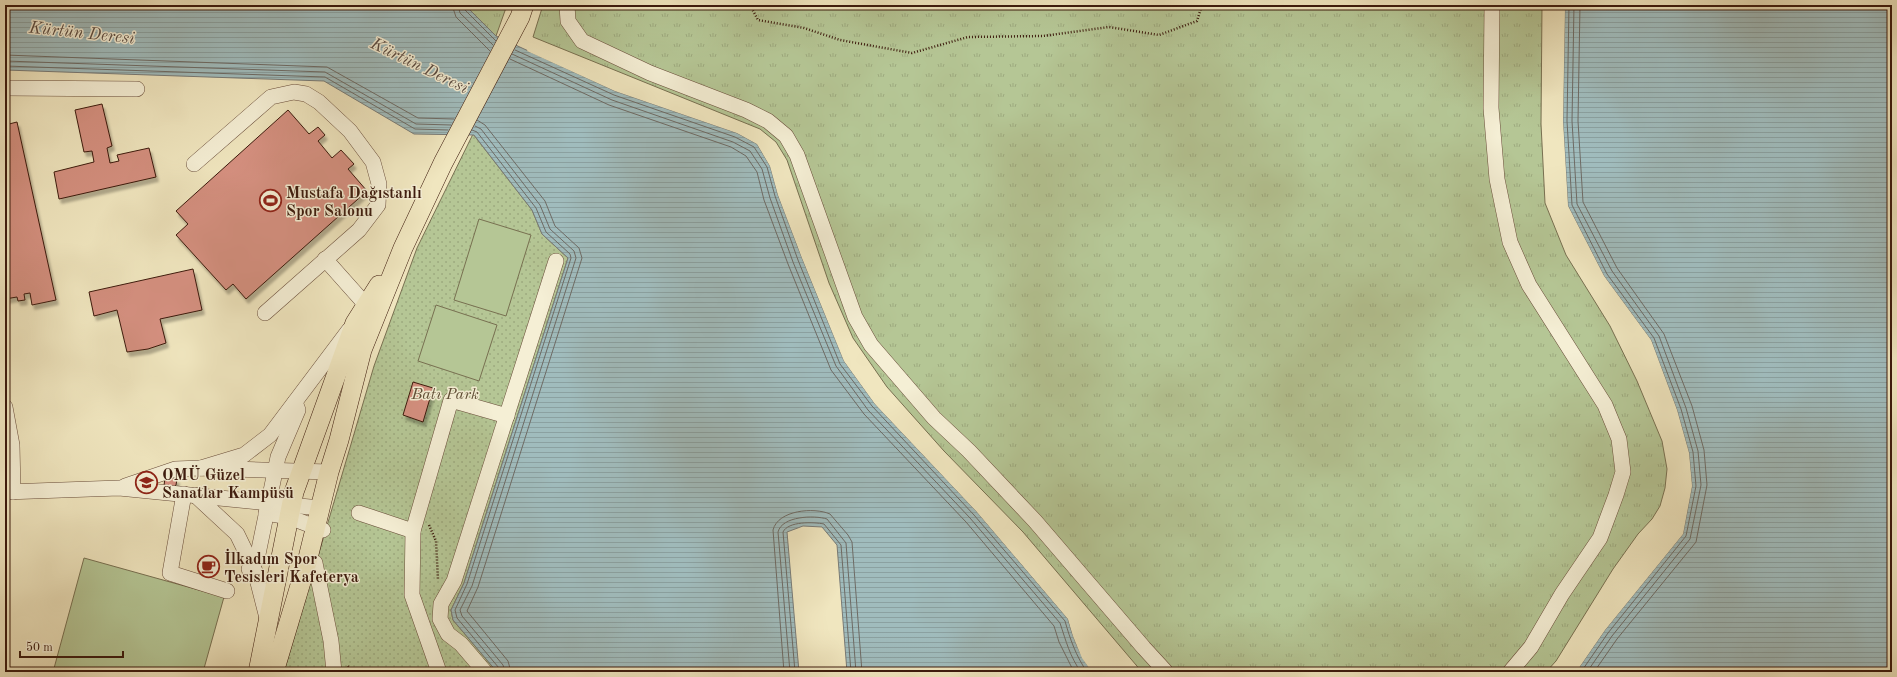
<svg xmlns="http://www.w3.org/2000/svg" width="1897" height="677" font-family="'Old Standard TT',serif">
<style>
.grass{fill:url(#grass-tufts);stroke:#787051}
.park{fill:url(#park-dots);stroke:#787051}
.garden{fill:#b5c695;stroke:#787051}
.water{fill:url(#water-rules);stroke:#787b77}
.pier{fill:#f0e6bf}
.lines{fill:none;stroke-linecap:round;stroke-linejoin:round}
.shore{stroke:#6e6b65;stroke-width:1}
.building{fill:#d59080;stroke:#3c1a0d;filter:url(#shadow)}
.minor-casing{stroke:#694d3a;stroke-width:16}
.major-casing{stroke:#3c1a0d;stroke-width:20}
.path{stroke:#3c1a0d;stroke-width:2.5;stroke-dasharray:1 2;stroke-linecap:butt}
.minor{stroke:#f5efd5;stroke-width:15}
.major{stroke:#f0e6bf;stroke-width:19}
.labels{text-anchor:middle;stroke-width:3;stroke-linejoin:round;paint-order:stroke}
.poi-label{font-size:16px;font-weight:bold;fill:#3c1a0d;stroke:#f5efd5;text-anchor:start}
.park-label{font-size:16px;font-style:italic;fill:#604e36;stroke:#f5efd5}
.water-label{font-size:17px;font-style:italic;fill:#5a4b42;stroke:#f5efd5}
</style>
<defs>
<pattern id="grass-tufts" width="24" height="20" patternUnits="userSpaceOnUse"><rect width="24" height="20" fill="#b5c695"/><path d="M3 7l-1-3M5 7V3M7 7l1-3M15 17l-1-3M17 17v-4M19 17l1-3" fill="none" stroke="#9daa7f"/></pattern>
<pattern id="park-dots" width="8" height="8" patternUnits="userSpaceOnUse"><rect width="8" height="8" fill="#b5c695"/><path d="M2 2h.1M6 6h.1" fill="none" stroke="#9daa7f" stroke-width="1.8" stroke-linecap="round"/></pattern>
<pattern id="water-rules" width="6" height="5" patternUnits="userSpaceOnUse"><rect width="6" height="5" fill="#a0bcbd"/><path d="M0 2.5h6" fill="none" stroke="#8ba1a1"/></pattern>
<filter id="shadow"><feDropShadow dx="2.5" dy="4.5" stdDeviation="1" flood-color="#0004"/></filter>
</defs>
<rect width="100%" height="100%" fill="#f0e6bf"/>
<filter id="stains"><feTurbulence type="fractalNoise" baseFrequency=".005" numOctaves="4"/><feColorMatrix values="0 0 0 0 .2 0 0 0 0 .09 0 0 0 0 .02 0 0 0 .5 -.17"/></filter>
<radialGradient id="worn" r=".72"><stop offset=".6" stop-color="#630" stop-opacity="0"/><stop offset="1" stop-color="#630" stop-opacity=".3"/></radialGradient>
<g class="grass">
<path d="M 465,5 L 507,5 L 496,36 Z"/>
<path d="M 543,5 L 1542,5 L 1541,124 L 1545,203 L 1566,255 L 1610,326 L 1637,381 L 1662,441 L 1667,469 L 1665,488 L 1660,506 L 1652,519 L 1638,534 L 1613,569 L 1556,661 L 1546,672 L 1142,672 L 1023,532 L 944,451 L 887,387 L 853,338 L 829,283 L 787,160 L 776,142 L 760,129 L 533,37 Z"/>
</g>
<path class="park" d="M 473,134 L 532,210 L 542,234 L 568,258 L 464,583 L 451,610 L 453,620 L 497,672 L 284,672 L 374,366 L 417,248 Z"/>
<g class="garden">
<path d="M 479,219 L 531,235 L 506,316 L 454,300 Z"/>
<path d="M 436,305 L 497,325 L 479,381 L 418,361 Z"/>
<path d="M 84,558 L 224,597 L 203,672 L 53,672 Z"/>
</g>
<g class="water">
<path d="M 5,5 L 465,5 L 496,36 L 615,91 L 737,133 L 757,144 L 770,166 L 778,195 L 802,258 L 844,361 L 875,404 L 977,512 L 1068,619 C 1073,639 1080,655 1092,672 L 847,672 L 837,545 L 822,527 L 803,526 L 787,532 L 799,672 L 497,672 L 453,620 L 451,610 L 464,583 L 568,258 L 542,234 L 532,210 L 474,135 L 414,134 L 324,81 L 5,70 Z"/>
<path d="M 1565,5 L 1892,5 L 1892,672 L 1576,672 L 1605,630 L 1683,534 L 1692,486 L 1689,453 L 1677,410 L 1651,340 L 1604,276 L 1568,206 L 1563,121 Z"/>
</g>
<g class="pier">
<path d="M 1563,5 L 1565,5 L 1563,121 L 1568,206 L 1604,276 L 1651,340 L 1677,410 L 1689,453 L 1692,486 L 1683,534 L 1605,630 L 1576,672 L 1574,671 L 1604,629 L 1681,533 L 1690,486 L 1687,454 L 1675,411 L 1649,341 L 1602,277 L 1566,207 L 1561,121 Z"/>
<path d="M 528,49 L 616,89 L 738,131 L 758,143 L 772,165 L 780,194 L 804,258 L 845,360 L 877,402 L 978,511 L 1070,618 L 1075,635 L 1084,657 L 1094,672 L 1092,672 L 1082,658 L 1073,636 L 1068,619 L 977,512 L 875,404 L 844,361 L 802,258 L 778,195 L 770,166 L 757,144 L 737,133 L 615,91 L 527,51 Z"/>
</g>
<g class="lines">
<g class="shore">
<path d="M 452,5 L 456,17 L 490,51"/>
<path d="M 458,5 L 460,13 L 493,45"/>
<path d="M 463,5 L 464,9 L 496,41"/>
<path d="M 1569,5 L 1567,121 L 1572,205 L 1607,274 L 1654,338 L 1681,409 L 1693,452 L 1696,486 L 1686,536 L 1608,633 L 1581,672"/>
<path d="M 1574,5 L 1572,121 L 1577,204 L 1612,271 L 1659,336 L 1686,408 L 1698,451 L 1701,485 L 1690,539 L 1612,636 L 1587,672"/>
<path d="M 1580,5 L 1578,121 L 1583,202 L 1617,268 L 1664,334 L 1692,406 L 1704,450 L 1707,485 L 1696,542 L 1617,639 L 1594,672"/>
<path d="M 515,50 L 614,95 L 735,137 L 754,147 L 767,167 L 775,196 L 798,260 L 840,364 L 872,406 L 974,515 L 1065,621 C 1070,639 1076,656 1087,672"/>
<path d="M 512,54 L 612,100 L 733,142 L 750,151 L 762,169 L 770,198 L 793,262 L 836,366 L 868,410 L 970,518 L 1060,623 C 1066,641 1070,657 1081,672"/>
<path d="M 5,55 L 327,67 L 418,118 L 454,119"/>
<path d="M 510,59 L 609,105 L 731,147 L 746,156 L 757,172 L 764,200 L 788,264 L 831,370 L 864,414 L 966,522 L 1054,626 L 1059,642 L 1074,672"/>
<path d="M 5,61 L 325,72 L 416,124 L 451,125"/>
<path d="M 5,66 L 325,77 L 415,129 L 448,130"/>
<path d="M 477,120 L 485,125 L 545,201 L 555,226 L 579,248 L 582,258 L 478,587 L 467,611 L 508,661 L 511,672"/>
<path d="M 475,126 L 481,129 L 540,205 L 550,229 L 574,251 L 576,258 L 472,586 L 460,610 L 462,616 L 503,665 L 505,672"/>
<path d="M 472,130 L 477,132 L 536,208 L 546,232 L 570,254 L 571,258 L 467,584 L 455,610 L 457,618 L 499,668 L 500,672"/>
<path d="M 784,672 L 773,530 C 778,510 814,507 830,514 L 848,535 L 852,542 L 862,672"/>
<path d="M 790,672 L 778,532 C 782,516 814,515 827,519 L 846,543 L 856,672"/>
<path d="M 795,672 L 783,532 C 788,521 814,522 824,524 L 841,545 L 851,672"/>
</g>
</g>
<g class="building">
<path d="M 102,104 L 112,146 L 107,148 L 110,163 L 119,161 L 117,155 L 149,148 L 156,177 L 59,199 L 54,172 L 94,162 L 92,151 L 84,152 L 75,110 Z"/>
<path d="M 288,110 L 309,134 L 318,127 L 325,135 L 318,141 L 332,158 L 341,150 L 354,164 L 348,169 L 367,191 L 246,299 L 233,284 L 226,290 L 176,235 L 188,224 L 176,211 Z"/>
<path d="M 17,122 L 56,300 L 32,305 L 30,293 L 24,294 L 25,300 L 18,301 L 17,297 L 5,299 L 5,125 Z"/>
<path d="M 193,269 L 202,310 L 160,319 L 166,343 L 148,349 L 127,352 L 117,310 L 94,316 L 89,292 Z"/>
<path d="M 413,382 L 433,388 L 423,422 L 403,415 Z"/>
<path d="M 165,477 L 177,479 L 176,485 L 174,487 L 164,486 Z"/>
</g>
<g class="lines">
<defs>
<g id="minor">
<path d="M 567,5 L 568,21 L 582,41 L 650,73 L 746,110 L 768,121 L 786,136 L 797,155 L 855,317 L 871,345 L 934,418 L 969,451 L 1035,521 L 1144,648 L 1166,672"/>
<path d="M 1492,5 L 1491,108 L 1497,179 L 1510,242 L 1529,285 L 1605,405 L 1619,439 L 1623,472 L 1616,495 L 1600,538 L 1562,594 L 1531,647 L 1510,672"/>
<path d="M 5,88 L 137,89"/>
<path d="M 194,164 L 271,97 L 294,92 L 306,94 L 319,102 L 350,131 L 373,162 L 379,184 L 378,205 L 359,230 L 265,313"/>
<path d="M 325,259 L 366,305"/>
<path d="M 5,407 L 12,445 L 13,492"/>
<path d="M 201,468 L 244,455 L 270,435 L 349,330"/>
<path d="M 125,486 L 175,469 L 201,468 L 329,472"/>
<path d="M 5,492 L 119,488 L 320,508"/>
<path d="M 184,494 L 170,573 L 227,591"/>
<path d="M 195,495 L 237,534 L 255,571 L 267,618"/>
<path d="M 266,513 L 289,517 L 323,530"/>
<path d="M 359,513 L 413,531"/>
<path d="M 307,562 L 315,563 L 331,641 L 334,672"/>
<path d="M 249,569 L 257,559 L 278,457 L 298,410 L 295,402"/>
<path d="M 439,672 L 412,595 L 413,531 L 451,400 L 507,416"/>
<path d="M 485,672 L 461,644 L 448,634 L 440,619 L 441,604 L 454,581 L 556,261"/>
</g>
<g id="major">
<path d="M 258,672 L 294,492 L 355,323 L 379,285"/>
<path d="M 274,672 L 307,562 L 329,472 L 339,440 L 362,350 L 403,248 L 443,163 L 520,17 L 524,5"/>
</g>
</defs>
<use href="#minor" class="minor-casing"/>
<use href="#major" class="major-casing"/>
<g class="path">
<path d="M 750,5 L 758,20 L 804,28 L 840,40 L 912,53 L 968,37 L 1043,36 L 1109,27 L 1159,35 L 1197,21 L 1202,5"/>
<path d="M 429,525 L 436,541 L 438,580"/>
<path d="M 348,666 L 353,672"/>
</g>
<use href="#minor" class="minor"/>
<use href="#major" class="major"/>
</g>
<defs>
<symbol id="stadium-ring" viewBox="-11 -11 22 22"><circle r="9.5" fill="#f5efd5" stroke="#8f2418" stroke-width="1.5"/><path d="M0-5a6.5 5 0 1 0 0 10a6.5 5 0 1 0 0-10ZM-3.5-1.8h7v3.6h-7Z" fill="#8f2418"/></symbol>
<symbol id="university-ring" viewBox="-11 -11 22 22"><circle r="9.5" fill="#f5efd5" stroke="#8f2418" stroke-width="1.5"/><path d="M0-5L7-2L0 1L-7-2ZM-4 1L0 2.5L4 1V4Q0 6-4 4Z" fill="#8f2418"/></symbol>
<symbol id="cafe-ring" viewBox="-11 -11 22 22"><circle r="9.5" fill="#f5efd5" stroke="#8f2418" stroke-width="1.5"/><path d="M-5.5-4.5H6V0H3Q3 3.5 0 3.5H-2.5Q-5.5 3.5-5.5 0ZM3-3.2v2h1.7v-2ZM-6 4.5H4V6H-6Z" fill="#8f2418"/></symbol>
</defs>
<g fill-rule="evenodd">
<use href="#stadium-ring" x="258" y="188" width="25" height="25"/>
<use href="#university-ring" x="134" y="470" width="25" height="25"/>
<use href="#cafe-ring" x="196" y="554" width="25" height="25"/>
</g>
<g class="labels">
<g class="poi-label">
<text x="286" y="198">Mustafa Dağıstanlı<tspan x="286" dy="18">Spor Salonu</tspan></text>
<text x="162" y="480">OMÜ Güzel<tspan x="162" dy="18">Sanatlar Kampüsü</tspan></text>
<text x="224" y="564">İlkadım Spor<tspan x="224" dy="18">Tesisleri Kafeterya</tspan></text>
</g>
<g class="park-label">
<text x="445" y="399">Batı Park</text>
</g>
<g class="water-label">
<text transform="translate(82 32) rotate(6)" y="6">Kürtün Deresi</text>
<text transform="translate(420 65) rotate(26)" y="6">Kürtün Deresi</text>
</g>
</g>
<rect width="1897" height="677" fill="none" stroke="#f0e6bf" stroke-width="20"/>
<rect x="6" y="6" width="1885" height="665" fill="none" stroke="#3c1a0d" stroke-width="2"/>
<rect x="10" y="10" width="1877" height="657" fill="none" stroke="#3c1a0d"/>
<path d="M20 651v6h103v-6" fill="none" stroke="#3c1a0d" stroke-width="2"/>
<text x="26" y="651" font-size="12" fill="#3c1a0d" stroke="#f5efd5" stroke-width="3" paint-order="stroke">50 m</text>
<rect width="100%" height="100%" filter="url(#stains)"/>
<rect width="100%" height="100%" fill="url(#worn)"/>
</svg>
